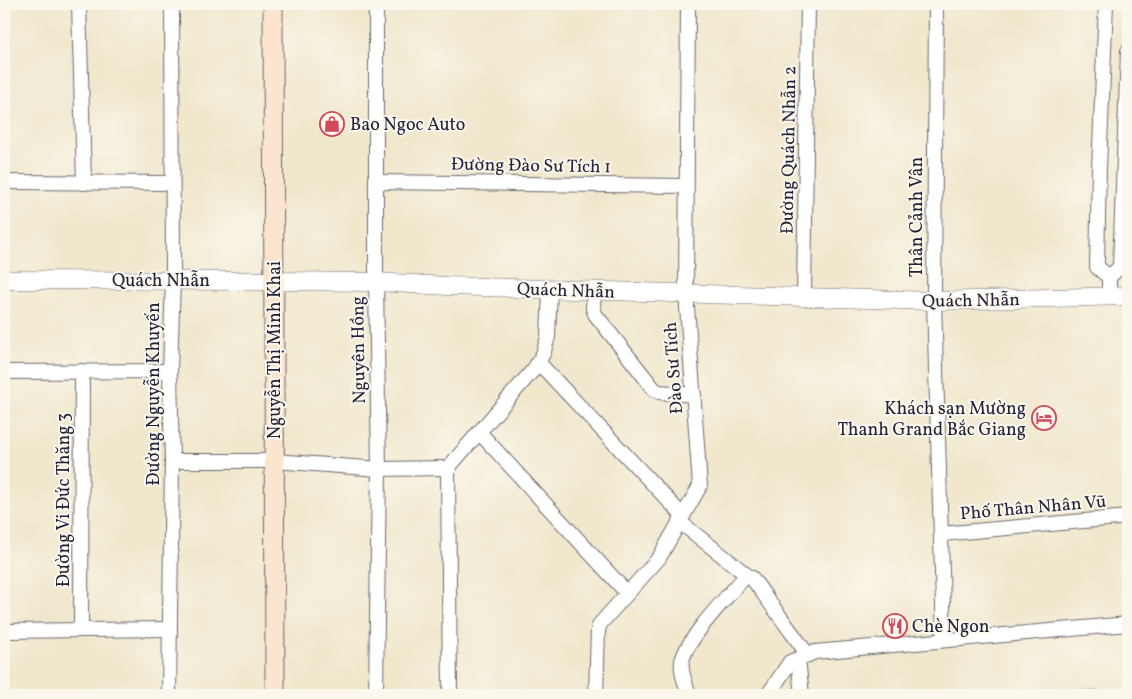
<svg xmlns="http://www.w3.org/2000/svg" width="1132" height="699" font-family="Vollkorn,serif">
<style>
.water{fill:#5ba3d2;stroke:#3e6286}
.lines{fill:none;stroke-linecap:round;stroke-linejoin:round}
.minor-casing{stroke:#6a676e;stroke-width:16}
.tertiary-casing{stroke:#6a676e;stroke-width:19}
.secondary-casing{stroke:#6a676e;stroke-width:21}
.minor{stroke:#fff;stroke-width:14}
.tertiary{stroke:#fff;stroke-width:18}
.secondary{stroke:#fbe5cf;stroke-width:19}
.labels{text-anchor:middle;stroke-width:4;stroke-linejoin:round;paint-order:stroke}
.poi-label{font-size:18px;fill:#22223b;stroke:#fbf7ec;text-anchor:start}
.street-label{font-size:18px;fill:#22223b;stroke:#fbf7ec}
</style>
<rect width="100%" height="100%" fill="#fbf7ec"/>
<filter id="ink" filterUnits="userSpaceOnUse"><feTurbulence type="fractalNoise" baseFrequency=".02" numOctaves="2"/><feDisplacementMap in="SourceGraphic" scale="10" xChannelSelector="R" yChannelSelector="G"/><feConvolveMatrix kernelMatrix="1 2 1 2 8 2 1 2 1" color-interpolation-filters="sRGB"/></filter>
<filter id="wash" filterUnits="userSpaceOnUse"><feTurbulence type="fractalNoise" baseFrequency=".0096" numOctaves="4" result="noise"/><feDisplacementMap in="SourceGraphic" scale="20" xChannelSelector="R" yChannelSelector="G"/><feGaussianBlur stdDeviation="1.12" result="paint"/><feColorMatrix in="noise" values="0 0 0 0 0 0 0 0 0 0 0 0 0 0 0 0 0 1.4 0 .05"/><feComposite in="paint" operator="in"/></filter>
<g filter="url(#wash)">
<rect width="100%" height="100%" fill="#f0e7cc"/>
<path class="water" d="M 1097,688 L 1098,695 L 1025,695 Z"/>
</g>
<g filter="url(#ink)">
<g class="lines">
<defs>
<g id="minor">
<path d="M 79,4 L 84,183"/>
<path d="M 936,4 L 934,301 L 944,640"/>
<path d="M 1106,4 L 1099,169 L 1097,267 L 1109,277 L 1109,297"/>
<path d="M 4,182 L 172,183"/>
<path d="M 376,182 L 686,186"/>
<path d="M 1109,277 L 1120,267 L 1128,51"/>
<path d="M 594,291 L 593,308 L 595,314 L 654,389 L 659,392 L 694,395"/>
<path d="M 804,297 L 808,4"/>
<path d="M 538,362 L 683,516"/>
<path d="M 4,372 L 170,371"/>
<path d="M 479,432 L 627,593"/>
<path d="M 172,461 L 275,461 L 379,469 L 448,468"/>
<path d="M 680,522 L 748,576"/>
<path d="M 941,534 L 1128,517"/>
<path d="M 81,629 L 82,371"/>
<path d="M 4,631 L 170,629"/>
<path d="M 798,659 L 802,695"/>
<path d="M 169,695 L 172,461 L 170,371 L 173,280 L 172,4"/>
<path d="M 376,695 L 379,469 L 376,282 L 376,4"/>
<path d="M 450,695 L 448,468 L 534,369 L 543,354 L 548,337 L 550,289"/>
<path d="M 596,695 L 598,630 L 600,624 L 659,558 L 700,486 L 686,293 L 688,4"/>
<path d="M 689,695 C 686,685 680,671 682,661 C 688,637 726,598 743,579 L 748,576 L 752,578 L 808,655"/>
<path d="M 768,695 L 790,662 L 815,652 L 1128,624"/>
</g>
<path id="tertiary" d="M 4,280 L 274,281 L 376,282 L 448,286 L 934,301 L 1128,296"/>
<path id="secondary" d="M 273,4 L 275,695"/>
</defs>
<use href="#minor" class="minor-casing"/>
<use href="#tertiary" class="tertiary-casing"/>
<use href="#secondary" class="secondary-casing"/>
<use href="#minor" class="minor"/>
<use href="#tertiary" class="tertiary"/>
<use href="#secondary" class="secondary"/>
</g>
</g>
<defs>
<symbol id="shop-ring" viewBox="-11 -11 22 22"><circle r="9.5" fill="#fbf7ec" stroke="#d1495b" stroke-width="1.5"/><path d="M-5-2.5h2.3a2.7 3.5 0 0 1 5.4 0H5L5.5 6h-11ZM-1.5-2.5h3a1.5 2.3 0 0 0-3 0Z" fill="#d1495b"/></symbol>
<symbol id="hotel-ring" viewBox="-11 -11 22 22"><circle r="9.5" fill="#fbf7ec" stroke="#d1495b" stroke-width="1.5"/><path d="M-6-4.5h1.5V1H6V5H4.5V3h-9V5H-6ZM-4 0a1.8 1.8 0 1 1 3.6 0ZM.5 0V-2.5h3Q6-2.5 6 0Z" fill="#d1495b"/></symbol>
<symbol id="restaurant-ring" viewBox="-11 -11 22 22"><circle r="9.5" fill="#fbf7ec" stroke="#d1495b" stroke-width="1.5"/><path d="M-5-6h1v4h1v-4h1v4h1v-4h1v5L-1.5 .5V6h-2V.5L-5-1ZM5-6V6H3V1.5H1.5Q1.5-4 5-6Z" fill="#d1495b"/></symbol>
</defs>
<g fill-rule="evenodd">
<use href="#shop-ring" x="318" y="110" width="28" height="28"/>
<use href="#hotel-ring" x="1030" y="404" width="28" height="28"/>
<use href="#restaurant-ring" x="881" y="612" width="28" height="28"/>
</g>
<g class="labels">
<g class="poi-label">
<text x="350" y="130">Bao Ngoc Auto</text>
<text x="1026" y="414" text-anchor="end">Khách sạn Mường<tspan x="1026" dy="21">Thanh Grand Bắc Giang</tspan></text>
<text x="912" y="632">Chè Ngon</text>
</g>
<g class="street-label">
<text transform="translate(788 150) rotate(-89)" y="6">Đường Quách Nhẫn 2</text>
<text transform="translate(531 165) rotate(1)" y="6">Đường Đào Sư Tích 1</text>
<text transform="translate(916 217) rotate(-90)" y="6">Thân Cảnh Vân</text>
<text x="161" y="286">Quách Nhẫn</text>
<text transform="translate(566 290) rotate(2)" y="6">Quách Nhẫn</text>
<text transform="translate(971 300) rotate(-1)" y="6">Quách Nhẫn</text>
<text transform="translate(274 350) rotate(-90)" y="6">Nguyễn Thị Minh Khai</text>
<text transform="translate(358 350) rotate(-91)" y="6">Nguyên Hồng</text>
<text transform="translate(673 368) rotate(-94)" y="6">Đào Sư Tích</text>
<text transform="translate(153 394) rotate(-90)" y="6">Đường Nguyễn Khuyến</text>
<text transform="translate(63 500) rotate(-90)" y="6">Đường Vi Đức Thăng 3</text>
<text transform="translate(1033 507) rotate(-5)" y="6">Phố Thân Nhân Vũ</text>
</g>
</g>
<rect width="1132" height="699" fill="none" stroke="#fbf7ec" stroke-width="20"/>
</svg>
